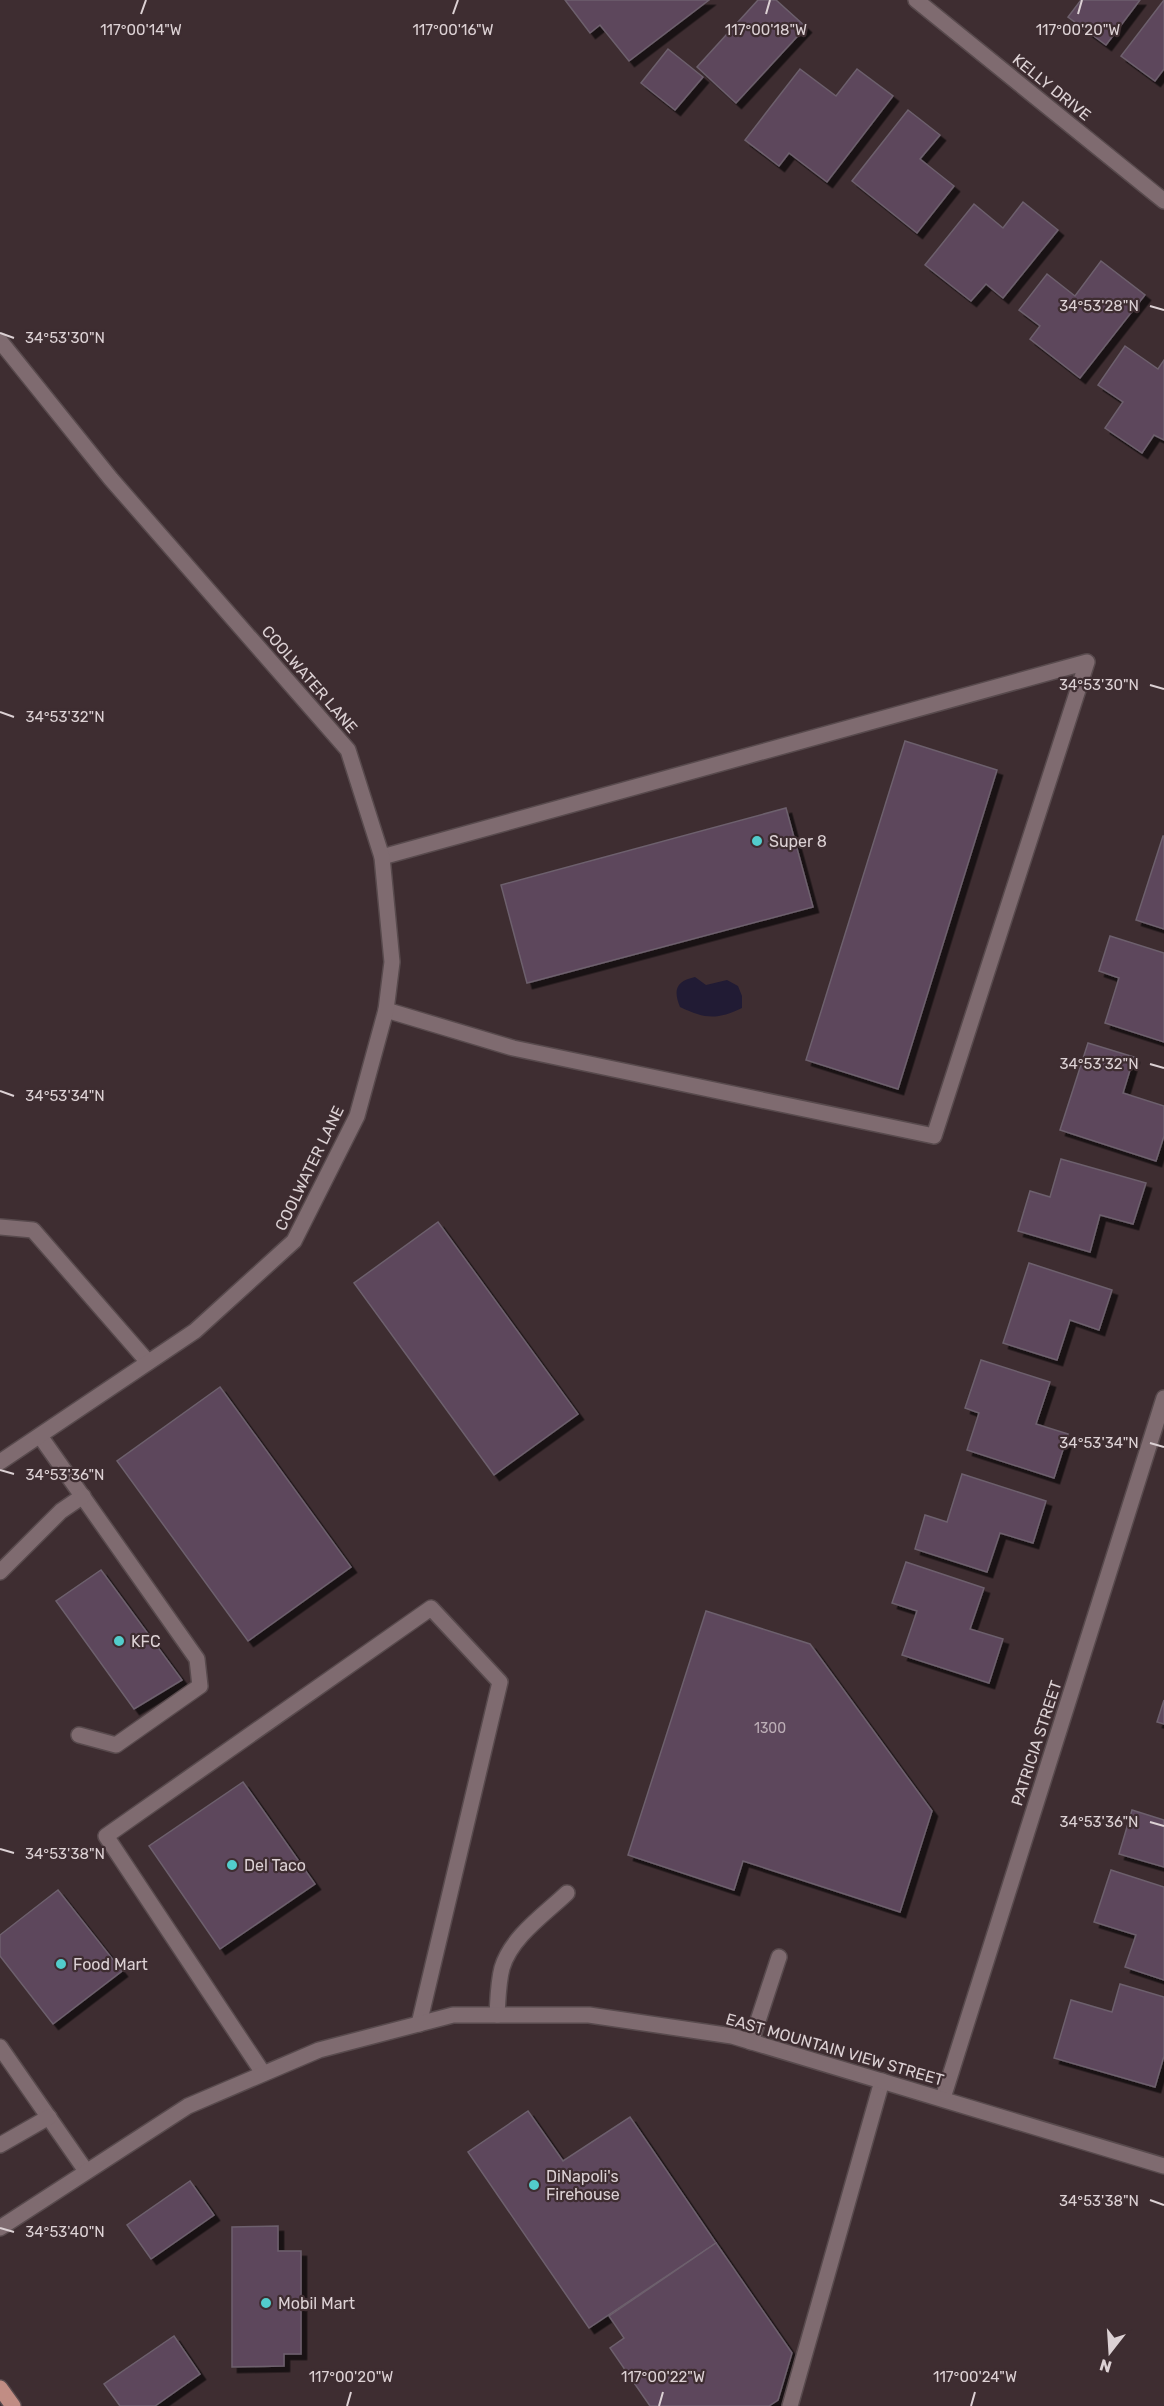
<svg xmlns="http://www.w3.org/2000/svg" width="1164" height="2406" font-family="Rubik,sans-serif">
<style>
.water{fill:#211b34}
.building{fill:#5d465c;stroke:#6d606d;stroke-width:1.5;filter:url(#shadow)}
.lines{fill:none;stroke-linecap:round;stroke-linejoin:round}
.lane-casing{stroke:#584a4d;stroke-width:18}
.street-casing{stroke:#584a4d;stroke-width:18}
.secondary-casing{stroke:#584a4d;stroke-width:18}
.primary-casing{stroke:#584a4d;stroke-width:18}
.lane{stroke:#7f6b70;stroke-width:15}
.street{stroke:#7f6b70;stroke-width:15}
.secondary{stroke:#7f6b70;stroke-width:15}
.primary{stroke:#c18d84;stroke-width:15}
.ticks{fill:none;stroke:#dcd1d4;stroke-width:2}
.poi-dot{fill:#52cdcc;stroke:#3e2d31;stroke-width:2}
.labels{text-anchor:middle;stroke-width:4.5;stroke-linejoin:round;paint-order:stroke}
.number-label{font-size:14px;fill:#bcaeb6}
.street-label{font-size:16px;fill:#dcd1d4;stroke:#3e2d31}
.poi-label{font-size:16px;fill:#dcd1d4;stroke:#3e2d31;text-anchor:start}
.ticks-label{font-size:15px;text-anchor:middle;fill:#dcd1d4;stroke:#3e2d31;stroke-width:4.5;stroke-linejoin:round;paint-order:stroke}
</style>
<defs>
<filter id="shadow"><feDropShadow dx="5.5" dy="5.5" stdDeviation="0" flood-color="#0009"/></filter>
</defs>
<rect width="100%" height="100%" fill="#3e2d31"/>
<path class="water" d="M 695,977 L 706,985 L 727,980 L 738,986 L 742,996 L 742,1008 C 717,1020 705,1019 680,1007 C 673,990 676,981 695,977 Z"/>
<g class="building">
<path d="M 565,0 L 709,0 L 629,61 L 600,25 L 590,33 Z"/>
<path d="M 758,0 L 776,0 L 806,27 L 736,103 L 697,67 Z"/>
<path d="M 1081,0 L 1140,0 L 1106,45 L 1068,17 Z"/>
<path d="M 1164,0 L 1164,69 L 1155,81 L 1121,56 Z"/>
<path d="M 668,49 L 703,77 L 675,110 L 641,83 Z"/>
<path d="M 800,69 L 836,96 L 857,69 L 893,96 L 827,182 L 789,153 L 779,166 L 745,140 Z"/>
<path d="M 908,110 L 940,135 L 920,159 L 954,186 L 917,233 L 852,181 Z"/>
<path d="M 1023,202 L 1058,230 L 1003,298 L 986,284 L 971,301 L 925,265 L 974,204 L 1003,228 Z"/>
<path d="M 1101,261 L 1145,295 L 1080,378 L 1030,339 L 1040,326 L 1019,310 L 1047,274 L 1075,296 Z"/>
<path d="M 1125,346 L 1158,369 L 1164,360 L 1164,440 L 1154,435 L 1142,453 L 1105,428 L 1123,402 L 1098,385 Z"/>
<path d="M 905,741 L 997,770 L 898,1089 L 806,1060 Z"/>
<path d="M 786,808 L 813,907 L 527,983 L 501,885 Z"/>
<path d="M 1163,836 L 1164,836 L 1164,929 L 1136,920 Z"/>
<path d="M 1110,936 L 1164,953 L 1164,1042 L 1105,1023 L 1119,978 L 1099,971 Z"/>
<path d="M 1088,1043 L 1134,1057 L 1123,1093 L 1164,1106 L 1164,1136 L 1156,1161 L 1060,1130 Z"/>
<path d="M 1061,1159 L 1146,1183 L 1133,1224 L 1100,1215 L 1090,1252 L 1018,1231 L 1030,1191 L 1050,1197 Z"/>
<path d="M 438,1222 L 578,1414 L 494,1475 L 354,1283 Z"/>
<path d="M 1029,1263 L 1112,1290 L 1099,1330 L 1070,1320 L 1057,1360 L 1003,1343 Z"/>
<path d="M 981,1360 L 1050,1382 L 1036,1424 L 1068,1434 L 1054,1478 L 967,1450 L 979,1413 L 965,1408 Z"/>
<path d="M 220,1387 L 351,1567 L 248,1641 L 117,1461 Z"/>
<path d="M 962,1474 L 1046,1501 L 1033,1543 L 1000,1533 L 987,1572 L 915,1549 L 925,1515 L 947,1522 Z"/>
<path d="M 906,1562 L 984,1588 L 970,1629 L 1003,1639 L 989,1683 L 902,1655 L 917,1611 L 892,1603 Z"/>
<path d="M 101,1570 L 182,1680 L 134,1709 L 56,1601 Z"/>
<path d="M 706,1611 L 810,1644 L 932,1811 L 900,1912 L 743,1861 L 734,1890 L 628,1855 Z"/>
<path d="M 1164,1700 L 1164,1724 L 1157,1722 Z"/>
<path d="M 243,1782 L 315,1884 L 220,1949 L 149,1846 Z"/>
<path d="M 1132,1810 L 1164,1820 L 1164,1867 L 1119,1854 Z"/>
<path d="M 1111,1870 L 1164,1887 L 1164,1980 L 1125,1967 L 1136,1935 L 1094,1922 Z"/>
<path d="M 58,1890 L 122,1971 L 53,2024 L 0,1956 L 0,1935 Z"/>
<path d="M 1120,1984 L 1164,1997 L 1164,2056 L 1155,2087 L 1054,2058 L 1071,2000 L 1112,2012 Z"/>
<path d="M 528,2111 L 563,2161 L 630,2117 L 716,2243 L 589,2328 L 468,2152 Z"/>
<path d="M 190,2181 L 214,2215 L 151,2259 L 127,2225 Z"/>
<path d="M 278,2226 L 278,2251 L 301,2251 L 301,2354 L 284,2354 L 284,2366 L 232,2367 L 232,2227 Z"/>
<path d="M 716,2243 L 792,2353 L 778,2400 L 769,2406 L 650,2406 L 610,2348 L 624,2338 L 609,2316 Z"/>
<path d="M 174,2336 L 200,2374 L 155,2406 L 120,2406 L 104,2384 Z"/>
</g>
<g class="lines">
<defs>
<g id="lane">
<path d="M 382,857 L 1087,662 L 934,1136 L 513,1048 L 386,1010"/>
<path d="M 0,1227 L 33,1230 L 148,1362"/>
<path d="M 40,1436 L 197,1659 L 200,1686 L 116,1745 L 79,1735"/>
<path d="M 0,1572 L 61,1511 L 83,1496"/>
<path d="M 497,2015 C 498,2000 498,1983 502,1968 C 511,1937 545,1914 567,1893"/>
<path d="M 751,2042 L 779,1957"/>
<path d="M 0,2047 L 86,2171"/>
<path d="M 263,2073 L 106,1836 L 431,1608 L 500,1682 L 419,2024"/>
<path d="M 0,2145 L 49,2117"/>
<path d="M 790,2406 L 882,2081"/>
</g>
<g id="street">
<path d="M 916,0 L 1164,201"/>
<path d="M 0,341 L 111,479 L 348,750 L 382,857 L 392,962 L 386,1010 L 357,1116 L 294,1241 L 195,1331 L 0,1462"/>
<path d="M 943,2098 L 1164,1398"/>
</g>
<path id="secondary" d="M 0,2228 L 188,2106 L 319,2050 L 453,2015 L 589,2015 L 732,2036 L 1164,2166"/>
<path id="primary" d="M 0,2388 L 13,2406"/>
</defs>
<use href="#lane" class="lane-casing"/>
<use href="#street" class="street-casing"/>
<use href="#secondary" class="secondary-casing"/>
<use href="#primary" class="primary-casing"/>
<use href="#lane" class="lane"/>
<use href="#street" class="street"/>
<use href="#secondary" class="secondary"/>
<use href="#primary" class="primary"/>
</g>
<path class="ticks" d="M 141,14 L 146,0M 453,14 L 458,0M 766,14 L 770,0M 1078,14 L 1082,0M 1150,306 L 1164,310M 0,333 L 14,338M 1150,685 L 1164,689M 0,712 L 14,717M 1150,1064 L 1164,1068M 0,1091 L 14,1096M 1150,1443 L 1164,1447M 0,1470 L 14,1474M 1150,1822 L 1164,1826M 0,1849 L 14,1853M 1150,2200 L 1164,2205M 0,2228 L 14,2232M 347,2406 L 351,2392M 659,2406 L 663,2392M 971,2406 L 975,2392"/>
<g class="poi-dot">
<circle cx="757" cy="841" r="6"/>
<circle cx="119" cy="1641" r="6"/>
<circle cx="232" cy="1865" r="6"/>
<circle cx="61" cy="1964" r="6"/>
<circle cx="534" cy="2185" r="6"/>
<circle cx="266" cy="2303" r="6"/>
</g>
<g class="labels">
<g class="number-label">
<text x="770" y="1733">1300</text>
</g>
<g class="street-label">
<text transform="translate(1052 87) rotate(39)" y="6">KELLY DRIVE</text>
<text transform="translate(310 679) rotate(49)" y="6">COOLWATER LANE</text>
<text transform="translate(309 1168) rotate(-64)" y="6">COOLWATER LANE</text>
<text transform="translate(1036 1743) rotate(-72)" y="6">PATRICIA STREET</text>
<text transform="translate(835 2049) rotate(16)" y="6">EAST MOUNTAIN VIEW STREET</text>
</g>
<g class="poi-label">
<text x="769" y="847">Super 8</text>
<text x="131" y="1647">KFC</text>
<text x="244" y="1871">Del Taco</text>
<text x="73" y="1970">Food Mart</text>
<text x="546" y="2182">DiNapoli's<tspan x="546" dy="18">Firehouse</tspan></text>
<text x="278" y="2309">Mobil Mart</text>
</g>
</g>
<g class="ticks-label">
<text x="141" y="35">117°00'14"W</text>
<text x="453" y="35">117°00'16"W</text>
<text x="766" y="35">117°00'18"W</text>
<text x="1078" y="35">117°00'20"W</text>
<text x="1099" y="311">34°53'28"N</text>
<text x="65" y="343">34°53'30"N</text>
<text x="1099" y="690">34°53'30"N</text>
<text x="65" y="722">34°53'32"N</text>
<text x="1099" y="1069">34°53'32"N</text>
<text x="65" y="1101">34°53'34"N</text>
<text x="1099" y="1448">34°53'34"N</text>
<text x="65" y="1480">34°53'36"N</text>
<text x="1099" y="1827">34°53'36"N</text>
<text x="65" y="1859">34°53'38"N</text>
<text x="1099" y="2206">34°53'38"N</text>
<text x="65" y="2237">34°53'40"N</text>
<text x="351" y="2382">117°00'20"W</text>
<text x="663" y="2382">117°00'22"W</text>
<text x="975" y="2382">117°00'24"W</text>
</g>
<g transform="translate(1110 2352) rotate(197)" stroke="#3e2d31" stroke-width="4.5" paint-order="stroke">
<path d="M0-4.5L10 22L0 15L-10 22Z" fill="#dcd1d4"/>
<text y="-9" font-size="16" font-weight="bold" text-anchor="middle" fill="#dcd1d4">N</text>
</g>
</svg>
